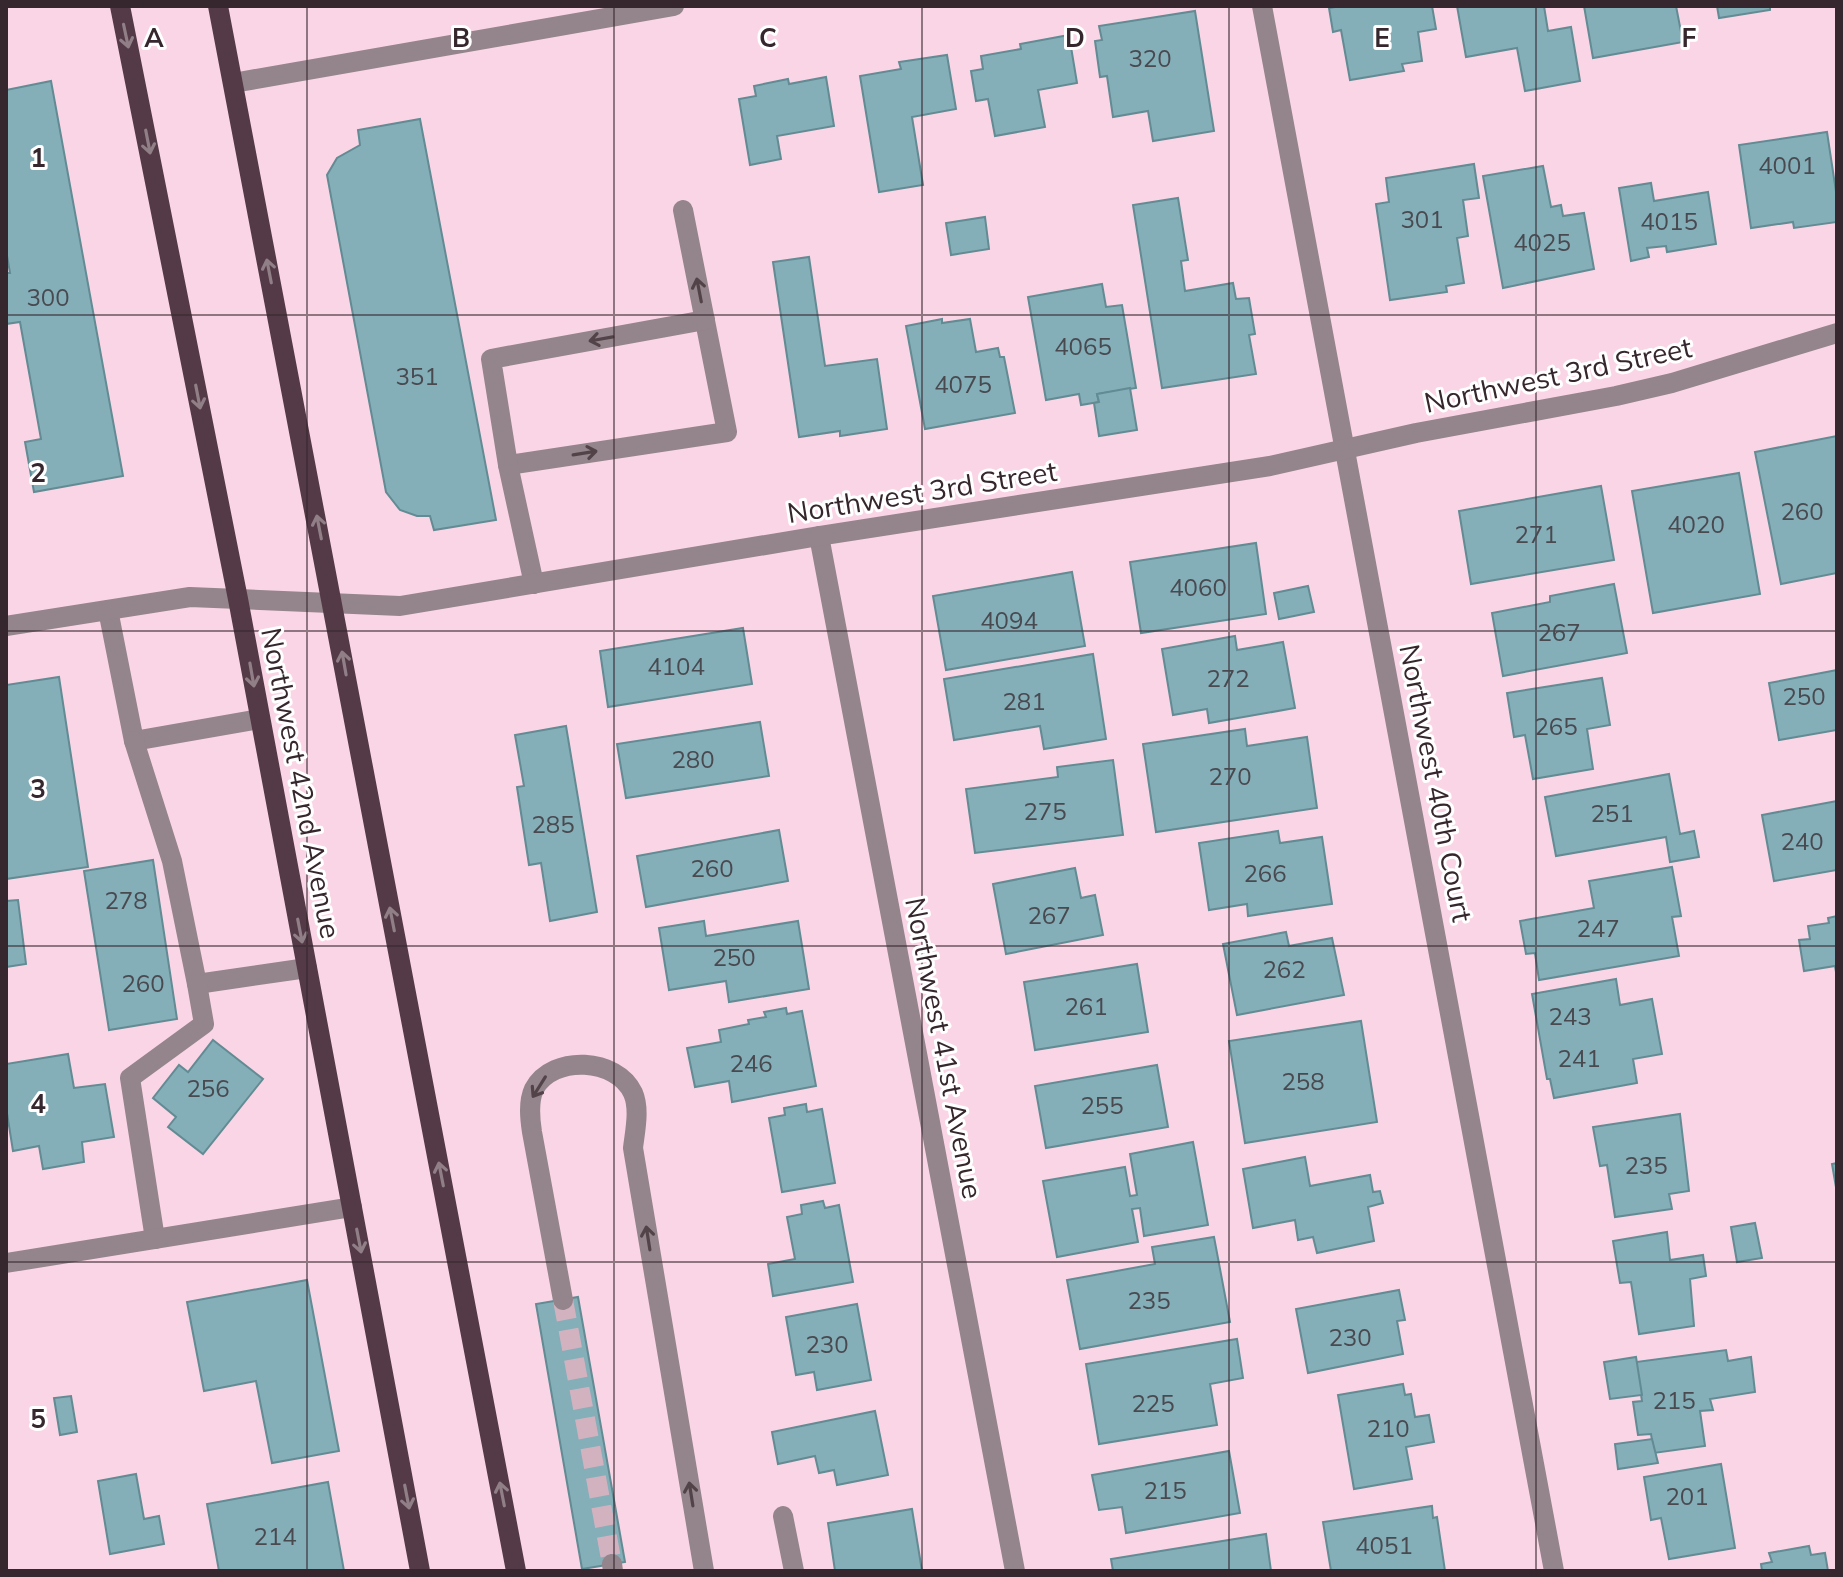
<svg xmlns="http://www.w3.org/2000/svg" width="1843" height="1577" font-family="Mulish,sans-serif">
<style>
.building{fill:#84aeb8;stroke:#628b94;stroke-width:2}
.lines{fill:none;stroke-linecap:round;stroke-linejoin:round}
.minor-tunnel{stroke:#d3b2c0;stroke-width:20;stroke-dasharray:20 10;stroke-linecap:butt}
.minor{stroke:#94848b;stroke-width:20}
.major{stroke:#543a46;stroke-width:20}
.oneway{stroke:#907f87}
.oneway2{stroke:#524349}
.grid{fill:none;stroke:#35272d;stroke-width:2;stroke-opacity:0.55}
.labels{text-anchor:middle;stroke-width:6;stroke-linejoin:round;paint-order:stroke}
.number-label{font-size:24px;fill:#494950}
.street-label{font-size:28px;fill:#35272d;stroke:#fff}
.grid-label{font-size:26px;text-anchor:middle;font-weight:bold;fill:#35272d;stroke:#fff;stroke-width:6;stroke-linejoin:round;paint-order:stroke}
</style>
<rect width="100%" height="100%" fill="#fad5e5"/>
<g class="building">
<path d="M 1341,6 L 1432,6 L 1436,29 L 1418,32 L 1422,61 L 1402,64 L 1404,71 L 1350,80 L 1341,30 L 1333,32 L 1329,8 Z"/>
<path d="M 1457,6 L 1544,6 L 1548,31 L 1571,27 L 1580,81 L 1525,91 L 1517,48 L 1466,57 Z"/>
<path d="M 1584,6 L 1676,6 L 1683,42 L 1593,58 Z"/>
<path d="M 1717,6 L 1770,6 L 1770,10 L 1719,18 Z"/>
<path d="M 1195,11 L 1214,131 L 1153,141 L 1148,111 L 1113,117 L 1107,76 L 1100,77 L 1095,41 L 1102,40 L 1099,26 Z"/>
<path d="M 1069,35 L 1077,83 L 1038,90 L 1045,127 L 995,136 L 988,99 L 976,101 L 971,71 L 983,69 L 981,56 L 1021,49 L 1020,44 Z"/>
<path d="M 947,55 L 956,109 L 912,117 L 923,185 L 879,192 L 860,76 L 901,69 L 899,62 Z"/>
<path d="M 826,77 L 834,126 L 777,136 L 781,159 L 750,165 L 739,99 L 756,96 L 754,86 L 788,79 L 789,84 Z"/>
<path d="M 51,81 L 123,476 L 34,492 L 25,442 L 41,439 L 20,322 L 6,324 L 6,273 L 10,273 L 6,250 L 6,90 Z"/>
<path d="M 420,119 L 496,520 L 434,530 L 430,516 L 417,516 L 400,510 L 386,492 L 327,175 L 337,158 L 360,145 L 358,130 Z"/>
<path d="M 1827,132 L 1837,198 L 1837,222 L 1794,228 L 1793,222 L 1751,228 L 1739,145 Z"/>
<path d="M 1474,164 L 1479,198 L 1463,200 L 1468,236 L 1457,238 L 1464,283 L 1446,286 L 1447,292 L 1390,300 L 1376,204 L 1389,202 L 1386,178 Z"/>
<path d="M 1543,166 L 1551,207 L 1561,205 L 1563,216 L 1584,213 L 1594,269 L 1503,288 L 1483,176 Z"/>
<path d="M 1651,183 L 1654,201 L 1708,192 L 1716,244 L 1667,252 L 1666,246 L 1647,248 L 1649,257 L 1631,261 L 1619,188 Z"/>
<path d="M 1178,198 L 1188,260 L 1181,261 L 1185,291 L 1233,283 L 1236,299 L 1249,298 L 1255,334 L 1249,335 L 1256,374 L 1162,388 L 1133,205 Z"/>
<path d="M 985,217 L 989,249 L 951,255 L 946,223 Z"/>
<path d="M 809,257 L 825,366 L 877,359 L 887,429 L 840,436 L 840,431 L 799,437 L 773,262 Z"/>
<path d="M 1102,284 L 1106,307 L 1122,305 L 1136,388 L 1097,394 L 1099,402 L 1081,405 L 1079,394 L 1046,400 L 1028,297 Z"/>
<path d="M 942,319 L 942,323 L 970,319 L 976,352 L 998,348 L 1000,357 L 1004,357 L 1015,413 L 925,429 L 906,326 Z"/>
<path d="M 1130,388 L 1137,430 L 1099,436 L 1094,403 L 1099,402 L 1097,394 Z"/>
<path d="M 1837,436 L 1837,573 L 1781,584 L 1755,452 Z"/>
<path d="M 1739,473 L 1760,594 L 1653,613 L 1632,491 Z"/>
<path d="M 1601,486 L 1614,560 L 1471,584 L 1459,511 Z"/>
<path d="M 1256,543 L 1266,614 L 1141,633 L 1130,562 Z"/>
<path d="M 1072,572 L 1085,646 L 946,670 L 933,596 Z"/>
<path d="M 1614,584 L 1627,653 L 1503,676 L 1492,613 L 1550,602 L 1550,596 Z"/>
<path d="M 1308,586 L 1314,612 L 1279,619 L 1274,593 Z"/>
<path d="M 743,628 L 752,684 L 608,707 L 600,651 Z"/>
<path d="M 1235,636 L 1237,650 L 1283,642 L 1295,708 L 1209,723 L 1207,709 L 1173,715 L 1162,649 Z"/>
<path d="M 1093,654 L 1106,739 L 1044,749 L 1040,726 L 954,740 L 944,679 Z"/>
<path d="M 1837,670 L 1837,730 L 1779,740 L 1769,683 Z"/>
<path d="M 59,677 L 88,867 L 6,879 L 6,685 Z"/>
<path d="M 1602,678 L 1610,725 L 1587,729 L 1593,769 L 1533,779 L 1525,735 L 1514,737 L 1507,693 Z"/>
<path d="M 760,722 L 769,776 L 626,798 L 617,744 Z"/>
<path d="M 566,726 L 597,912 L 550,921 L 541,863 L 529,865 L 517,787 L 524,786 L 515,735 Z"/>
<path d="M 1245,729 L 1247,746 L 1307,737 L 1317,808 L 1156,832 L 1143,744 Z"/>
<path d="M 1113,760 L 1123,835 L 975,853 L 966,789 L 1058,777 L 1057,767 Z"/>
<path d="M 1669,774 L 1680,834 L 1694,831 L 1699,857 L 1670,862 L 1666,837 L 1556,856 L 1545,797 Z"/>
<path d="M 1837,801 L 1837,870 L 1774,881 L 1762,815 Z"/>
<path d="M 779,830 L 788,881 L 646,907 L 637,856 Z"/>
<path d="M 1278,831 L 1280,843 L 1322,837 L 1332,904 L 1248,916 L 1247,904 L 1209,910 L 1199,843 Z"/>
<path d="M 153,860 L 177,1019 L 109,1030 L 84,871 Z"/>
<path d="M 1672,867 L 1681,916 L 1672,917 L 1679,956 L 1539,980 L 1535,953 L 1526,954 L 1520,921 L 1594,908 L 1589,881 Z"/>
<path d="M 1075,868 L 1081,898 L 1095,895 L 1103,935 L 1006,954 L 993,884 Z"/>
<path d="M 18,900 L 26,964 L 6,967 L 6,901 Z"/>
<path d="M 1837,916 L 1837,978 L 1835,966 L 1804,971 L 1799,940 L 1810,939 L 1808,926 L 1829,923 L 1828,918 Z"/>
<path d="M 704,921 L 706,936 L 798,921 L 809,989 L 729,1002 L 726,981 L 669,990 L 659,928 Z"/>
<path d="M 1286,932 L 1289,946 L 1332,938 L 1344,995 L 1237,1015 L 1223,944 Z"/>
<path d="M 1137,964 L 1148,1032 L 1035,1050 L 1024,982 Z"/>
<path d="M 1616,979 L 1620,1005 L 1652,999 L 1662,1054 L 1633,1059 L 1637,1083 L 1554,1098 L 1550,1079 L 1547,1079 L 1532,994 Z"/>
<path d="M 786,1008 L 787,1014 L 802,1011 L 816,1086 L 732,1102 L 729,1081 L 695,1087 L 687,1048 L 721,1042 L 719,1030 L 749,1024 L 748,1020 L 766,1017 L 764,1012 Z"/>
<path d="M 1361,1021 L 1377,1122 L 1245,1143 L 1229,1041 Z"/>
<path d="M 213,1040 L 263,1079 L 203,1154 L 168,1127 L 176,1117 L 153,1098 L 179,1065 L 188,1072 Z"/>
<path d="M 68,1054 L 74,1088 L 105,1084 L 114,1137 L 82,1142 L 84,1162 L 43,1169 L 39,1146 L 13,1151 L 6,1107 L 6,1064 Z"/>
<path d="M 1157,1065 L 1168,1127 L 1046,1148 L 1035,1086 Z"/>
<path d="M 806,1104 L 807,1112 L 822,1109 L 835,1183 L 782,1192 L 769,1118 L 785,1115 L 784,1108 Z"/>
<path d="M 1680,1114 L 1689,1191 L 1669,1194 L 1672,1209 L 1615,1217 L 1607,1165 L 1600,1166 L 1593,1127 Z"/>
<path d="M 1193,1142 L 1208,1225 L 1144,1236 L 1140,1208 L 1132,1209 L 1138,1242 L 1057,1257 L 1043,1181 L 1125,1167 L 1130,1196 L 1137,1195 L 1130,1154 Z"/>
<path d="M 1305,1157 L 1310,1186 L 1370,1175 L 1373,1192 L 1380,1191 L 1383,1203 L 1368,1207 L 1374,1241 L 1317,1253 L 1313,1237 L 1298,1240 L 1295,1220 L 1253,1228 L 1243,1169 Z"/>
<path d="M 1837,1163 L 1837,1193 L 1832,1164 Z"/>
<path d="M 823,1201 L 825,1208 L 839,1205 L 853,1282 L 773,1296 L 768,1264 L 795,1259 L 787,1217 L 802,1214 L 801,1205 Z"/>
<path d="M 1755,1223 L 1762,1258 L 1737,1262 L 1731,1227 Z"/>
<path d="M 1667,1232 L 1670,1260 L 1703,1255 L 1706,1276 L 1690,1279 L 1694,1326 L 1639,1334 L 1631,1282 L 1620,1283 L 1613,1241 Z"/>
<path d="M 1214,1237 L 1230,1322 L 1080,1349 L 1067,1280 L 1155,1264 L 1152,1247 Z"/>
<path d="M 307,1280 L 339,1451 L 272,1463 L 256,1381 L 204,1391 L 187,1302 Z"/>
<path d="M 1399,1290 L 1405,1320 L 1397,1321 L 1403,1354 L 1308,1373 L 1296,1309 Z"/>
<path d="M 578,1297 L 625,1562 L 582,1569 L 536,1304 Z"/>
<path d="M 857,1304 L 871,1380 L 817,1390 L 814,1372 L 796,1375 L 786,1317 Z"/>
<path d="M 1237,1339 L 1243,1378 L 1210,1384 L 1217,1425 L 1099,1444 L 1086,1364 Z"/>
<path d="M 1726,1350 L 1728,1361 L 1751,1357 L 1755,1392 L 1710,1399 L 1713,1410 L 1700,1411 L 1705,1446 L 1654,1453 L 1651,1434 L 1638,1435 L 1633,1402 L 1642,1401 L 1636,1362 Z"/>
<path d="M 1636,1357 L 1642,1395 L 1610,1399 L 1604,1362 Z"/>
<path d="M 1403,1384 L 1405,1395 L 1411,1394 L 1415,1417 L 1429,1415 L 1434,1442 L 1406,1447 L 1412,1479 L 1354,1489 L 1338,1395 Z"/>
<path d="M 71,1396 L 77,1432 L 60,1435 L 54,1398 Z"/>
<path d="M 875,1411 L 888,1475 L 837,1485 L 834,1470 L 819,1473 L 815,1456 L 778,1464 L 772,1432 Z"/>
<path d="M 1652,1439 L 1658,1463 L 1618,1469 L 1615,1444 Z"/>
<path d="M 1229,1451 L 1240,1513 L 1126,1533 L 1122,1507 L 1099,1510 L 1092,1475 Z"/>
<path d="M 1721,1464 L 1735,1548 L 1669,1559 L 1661,1518 L 1651,1520 L 1644,1477 Z"/>
<path d="M 136,1474 L 144,1519 L 159,1516 L 164,1544 L 110,1554 L 98,1481 Z"/>
<path d="M 328,1482 L 344,1571 L 219,1571 L 207,1504 Z"/>
<path d="M 1432,1506 L 1433,1518 L 1437,1517 L 1445,1571 L 1331,1571 L 1323,1522 Z"/>
<path d="M 912,1509 L 922,1571 L 835,1571 L 828,1523 Z"/>
<path d="M 1266,1534 L 1271,1571 L 1113,1571 L 1111,1559 Z"/>
<path d="M 1809,1546 L 1811,1555 L 1825,1553 L 1828,1571 L 1762,1571 L 1761,1564 L 1772,1562 L 1769,1553 Z"/>
</g>
<g class="lines">
<path class="minor-tunnel" d="M 563,1300 L 612,1564"/>
<g class="minor">
<path d="M 1262,6 L 1554,1571"/>
<path d="M 233,83 L 674,6"/>
<path d="M 508,465 L 727,432 L 683,210"/>
<path d="M 819,536 L 1015,1571"/>
<path d="M 534,584 L 508,465 L 491,359 L 705,320"/>
<path d="M 108,610 L 134,741 L 260,719"/>
<path d="M 6,626 L 190,597 L 400,606 L 424,602 L 819,536 L 1270,466 L 1416,433 L 1616,396 L 1672,383 L 1837,333"/>
<path d="M 134,741 L 172,861 L 197,984 L 307,968"/>
<path d="M 155,1239 L 130,1078 L 204,1024 L 197,984"/>
<path d="M 6,1263 L 352,1207"/>
<path d="M 563,1300 L 532,1132 C 530,1119 528,1102 534,1089 C 553,1054 617,1058 633,1093 C 640,1109 635,1131 633,1148 L 704,1571"/>
<path d="M 783,1516 L 794,1571"/>
<path d="M 612,1564 L 613,1571"/>
</g>
<g class="major">
<path d="M 120,6 L 238,599 L 420,1571"/>
<path d="M 218,6 L 516,1571"/>
</g>
</g>
<defs><path id="oneway-shaft" d="M-6 0H5M1.5-3L5.5 0L1.5 3" fill="none" stroke-width="1.6" stroke-linecap="round" stroke-linejoin="round" transform="scale(2)"/></defs>
<g class="oneway">
<use href="#oneway-shaft" transform="translate(126 36) rotate(78)"/>
<use href="#oneway-shaft" transform="translate(148 142) rotate(79)"/>
<use href="#oneway-shaft" transform="translate(269 271) rotate(-101)"/>
<use href="#oneway-shaft" transform="translate(198 397) rotate(79)"/>
<use href="#oneway-shaft" transform="translate(319 527) rotate(-101)"/>
<use href="#oneway-shaft" transform="translate(344 663) rotate(-100)"/>
<use href="#oneway-shaft" transform="translate(252 675) rotate(80)"/>
<use href="#oneway-shaft" transform="translate(392 919) rotate(-101)"/>
<use href="#oneway-shaft" transform="translate(300 931) rotate(79)"/>
<use href="#oneway-shaft" transform="translate(441 1174) rotate(-101)"/>
<use href="#oneway-shaft" transform="translate(359 1241) rotate(79)"/>
<use href="#oneway-shaft" transform="translate(502 1494) rotate(-101)"/>
<use href="#oneway-shaft" transform="translate(407 1497) rotate(79)"/>
</g>
<g class="oneway2">
<use href="#oneway-shaft" transform="translate(699 290) rotate(-101)"/>
<use href="#oneway-shaft" transform="translate(601 339) rotate(170)"/>
<use href="#oneway-shaft" transform="translate(585 453) rotate(-9)"/>
<use href="#oneway-shaft" transform="translate(539 1087) rotate(122)"/>
<use href="#oneway-shaft" transform="translate(648 1238) rotate(-99)"/>
<use href="#oneway-shaft" transform="translate(691 1494) rotate(-99)"/>
</g>
<path class="grid" d="M 307,6 L 307,1571M 614,6 L 614,1571M 922,6 L 922,1571M 1229,6 L 1229,1571M 1536,6 L 1536,1571M 6,315 L 1837,315M 6,631 L 1837,631M 6,946 L 1837,946M 6,1262 L 1837,1262"/>
<g class="labels">
<g class="number-label">
<text x="1150" y="67">320</text>
<text x="1787" y="174">4001</text>
<text x="1422" y="228">301</text>
<text x="1669" y="230">4015</text>
<text x="1542" y="251">4025</text>
<text x="48" y="306">300</text>
<text x="1083" y="355">4065</text>
<text x="417" y="385">351</text>
<text x="963" y="393">4075</text>
<text x="1802" y="520">260</text>
<text x="1696" y="533">4020</text>
<text x="1536" y="543">271</text>
<text x="1198" y="596">4060</text>
<text x="1009" y="629">4094</text>
<text x="1559" y="641">267</text>
<text x="676" y="675">4104</text>
<text x="1228" y="687">272</text>
<text x="1804" y="705">250</text>
<text x="1024" y="710">281</text>
<text x="1556" y="735">265</text>
<text x="693" y="768">280</text>
<text x="1230" y="785">270</text>
<text x="1045" y="820">275</text>
<text x="1612" y="822">251</text>
<text x="553" y="833">285</text>
<text x="1802" y="850">240</text>
<text x="712" y="877">260</text>
<text x="1265" y="882">266</text>
<text x="126" y="909">278</text>
<text x="1049" y="924">267</text>
<text x="1598" y="937">247</text>
<text x="734" y="966">250</text>
<text x="1284" y="978">262</text>
<text x="143" y="992">260</text>
<text x="1086" y="1015">261</text>
<text x="1570" y="1025">243</text>
<text x="1579" y="1067">241</text>
<text x="751" y="1072">246</text>
<text x="1303" y="1090">258</text>
<text x="208" y="1097">256</text>
<text x="1102" y="1114">255</text>
<text x="1646" y="1174">235</text>
<text x="1149" y="1309">235</text>
<text x="1350" y="1346">230</text>
<text x="827" y="1353">230</text>
<text x="1674" y="1409">215</text>
<text x="1153" y="1412">225</text>
<text x="1388" y="1437">210</text>
<text x="1165" y="1499">215</text>
<text x="1687" y="1505">201</text>
<text x="275" y="1545">214</text>
<text x="1384" y="1554">4051</text>
</g>
<g class="street-label">
<text transform="translate(1558 375) rotate(-12)" y="10">Northwest 3rd Street</text>
<text transform="translate(922 492) rotate(-9)" y="10">Northwest 3rd Street</text>
<text transform="translate(301 783) rotate(79)" y="10">Northwest 42nd Avenue</text>
<text transform="translate(1436 783) rotate(79)" y="10">Northwest 40th Court</text>
<text transform="translate(944 1048) rotate(79)" y="10">Northwest 41st Avenue</text>
</g>
</g>
<g class="grid-label">
<text x="154" y="47">A</text>
<text x="461" y="47">B</text>
<text x="768" y="47">C</text>
<text x="1075" y="47">D</text>
<text x="1382" y="47">E</text>
<text x="1689" y="47">F</text>
<text x="38" y="167">1</text>
<text x="38" y="482">2</text>
<text x="38" y="798">3</text>
<text x="38" y="1113">4</text>
<text x="38" y="1428">5</text>
</g>
<rect width="1843" height="1577" fill="none" stroke="#35272d" stroke-width="16"/>
</svg>
